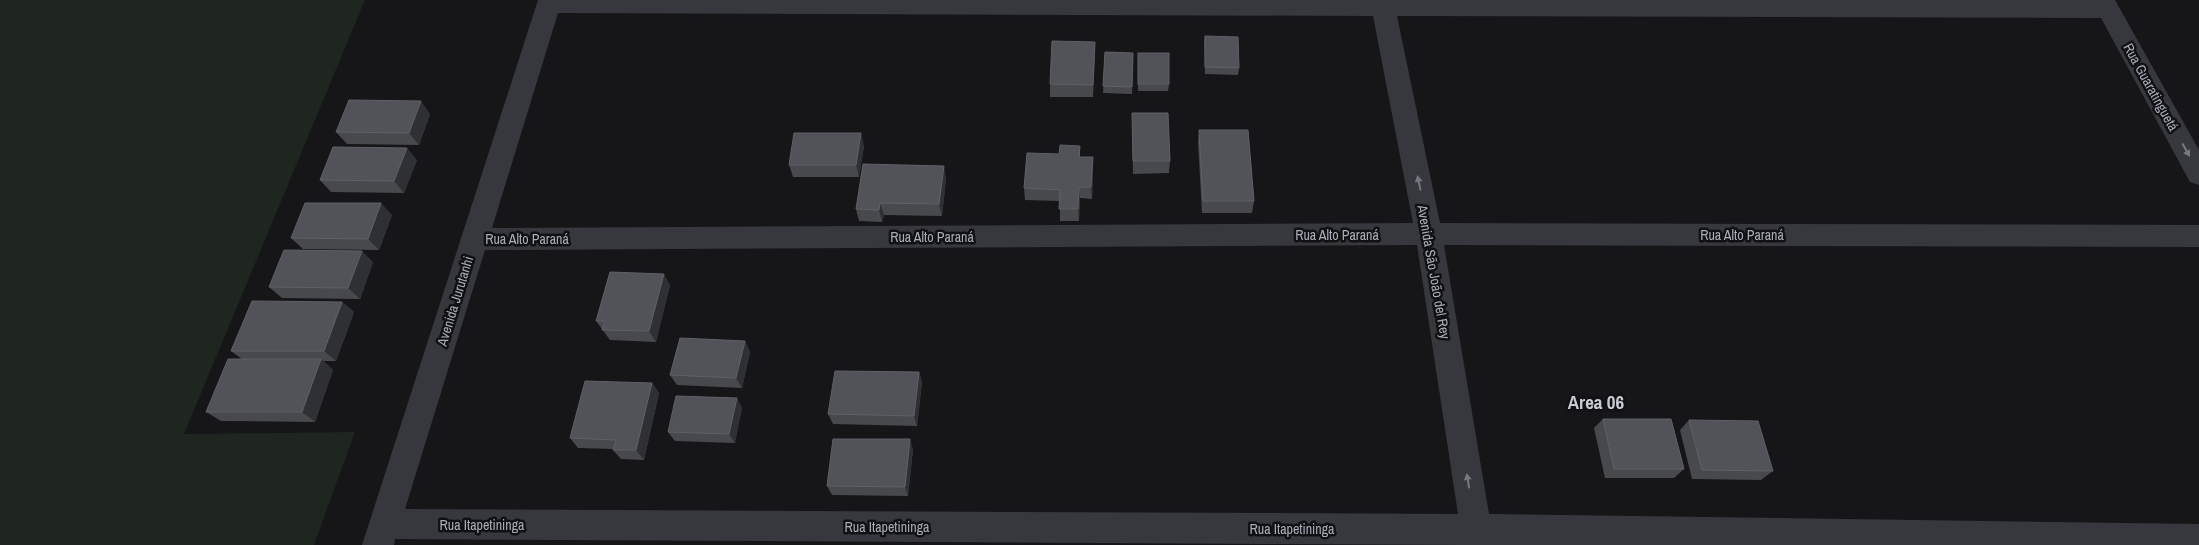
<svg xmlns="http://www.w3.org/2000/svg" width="2199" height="545" font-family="'Archivo Narrow',sans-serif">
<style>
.green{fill:#1e261f}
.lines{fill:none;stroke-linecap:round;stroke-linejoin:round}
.minor{fill:#37383d;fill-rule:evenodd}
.wall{fill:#47494d}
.shaded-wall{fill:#2f3033}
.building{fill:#525359;stroke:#5f6168}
.oneway{fill:#757881}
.labels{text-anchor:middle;stroke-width:5;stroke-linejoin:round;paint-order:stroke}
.street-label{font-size:14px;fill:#a8adb8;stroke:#111113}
.district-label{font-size:19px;font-weight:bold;fill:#c9ccd4;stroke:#111113}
</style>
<rect width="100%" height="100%" fill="#161618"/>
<path class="green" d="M 0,0 L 365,0 L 184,434 L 355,432 L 314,545 L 0,545 Z"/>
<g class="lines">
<path class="minor" d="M 538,0 L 2115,0 L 2199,150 L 2199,185 L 2190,182 L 2101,18 L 1397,16 L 1440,223 L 2199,225 L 2199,247 L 1444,245 L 1489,514 L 2199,524 L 2199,545 L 1462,545 L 395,539 L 394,545 L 362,545 ZM 558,13 L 1373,16 L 1413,223 L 492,228 ZM 1417,245 L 1458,514 L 405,509 L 485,250 Z"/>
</g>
<g class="wall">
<path d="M 1205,36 L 1239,68 L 1238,75 L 1205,74 L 1204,43 Z"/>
<path d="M 1095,42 L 1093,97 L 1050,97 L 1050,84 Z"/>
<path d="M 1105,52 L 1133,53 L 1132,94 L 1103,93 Z"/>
<path d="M 1138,53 L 1169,84 L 1168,91 L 1138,91 Z"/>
<path d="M 1132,113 L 1170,161 L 1169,173 L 1133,174 Z"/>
<path d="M 430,114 L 419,145 L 347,144 L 336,132 Z"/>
<path d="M 1199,130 L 1254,201 L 1252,213 L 1202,213 L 1198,142 Z"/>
<path d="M 864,146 L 859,177 L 793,177 L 789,165 Z"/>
<path d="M 1080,146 L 1080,157 L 1093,169 L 1092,199 L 1080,198 L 1079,221 L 1060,221 L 1060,201 L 1025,200 L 1024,188 L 1059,154 Z"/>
<path d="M 417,160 L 404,193 L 331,192 L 320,180 Z"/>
<path d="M 946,178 L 942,216 L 884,215 L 882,222 L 859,221 L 856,209 Z"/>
<path d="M 392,215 L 379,250 L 303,249 L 291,238 Z"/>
<path d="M 373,262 L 360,299 L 282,298 L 269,287 Z"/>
<path d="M 670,285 L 656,342 L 610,340 L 596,321 Z"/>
<path d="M 342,302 L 354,312 L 336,361 L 323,361 L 333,370 L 315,422 L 221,421 L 206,412 L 242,359 L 231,351 Z"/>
<path d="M 745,341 L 750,352 L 742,388 L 677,385 L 670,375 Z"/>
<path d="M 919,372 L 922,382 L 917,426 L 833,424 L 828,414 Z"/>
<path d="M 652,383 L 659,393 L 644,460 L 621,459 L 613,450 L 613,449 L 578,448 L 570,438 Z"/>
<path d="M 742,407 L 735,443 L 675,441 L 668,432 Z"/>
<path d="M 1603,419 L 1684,469 L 1674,478 L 1605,478 L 1594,428 Z"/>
<path d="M 1689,420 L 1773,471 L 1761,480 L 1692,479 L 1680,430 Z"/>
<path d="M 913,449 L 908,496 L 832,495 L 827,486 Z"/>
</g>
<g class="shaded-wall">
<path d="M 1095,42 L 1095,55 L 1093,97 L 1093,85 Z"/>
<path d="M 421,101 L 430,114 L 419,145 L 409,133 Z"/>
<path d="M 861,133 L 864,146 L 859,177 L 856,165 Z"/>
<path d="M 407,148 L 417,160 L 404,193 L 394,181 Z"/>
<path d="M 1093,157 L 1093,169 L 1092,199 L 1091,187 Z"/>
<path d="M 944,166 L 946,178 L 942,216 L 939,204 Z"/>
<path d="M 1079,187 L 1080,198 L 1079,221 L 1078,209 Z"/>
<path d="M 381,203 L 392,215 L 379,250 L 368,239 Z"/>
<path d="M 880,203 L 884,215 L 882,222 L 879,210 Z"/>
<path d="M 362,251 L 373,262 L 360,299 L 348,288 Z"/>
<path d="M 664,274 L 670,285 L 656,342 L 649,331 Z"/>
<path d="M 342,302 L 354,312 L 336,361 L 324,351 Z"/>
<path d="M 745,341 L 750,352 L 742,388 L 736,378 Z"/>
<path d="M 321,359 L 333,370 L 315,422 L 302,412 Z"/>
<path d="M 919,372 L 922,382 L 917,426 L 914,416 Z"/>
<path d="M 652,383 L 659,393 L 644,460 L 636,450 Z"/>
<path d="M 737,398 L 742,407 L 735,443 L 729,434 Z"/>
<path d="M 910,439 L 913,449 L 908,496 L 905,487 Z"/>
</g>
<g class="building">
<path d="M 1205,36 L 1238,37 L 1239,68 L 1205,67 Z"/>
<path d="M 1052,41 L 1095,42 L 1093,85 L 1050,84 Z"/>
<path d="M 1105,52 L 1133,53 L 1132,87 L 1103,86 Z"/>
<rect x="1138" y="53" width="31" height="31"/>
<path d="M 349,100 L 421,101 L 409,133 L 336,132 Z"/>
<path d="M 1132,113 L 1168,113 L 1170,161 L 1133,161 Z"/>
<path d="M 1199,130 L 1248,130 L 1254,201 L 1203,201 Z"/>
<path d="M 794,133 L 861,133 L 856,165 L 789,165 Z"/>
<path d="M 1060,145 L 1080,146 L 1079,157 L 1093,157 L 1091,187 L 1079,187 L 1078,209 L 1059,209 L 1060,190 L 1024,188 L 1027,153 L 1059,154 Z"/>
<path d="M 333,147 L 407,148 L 394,181 L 320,180 Z"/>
<path d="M 863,164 L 944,166 L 939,204 L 880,203 L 879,210 L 856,209 Z"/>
<path d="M 305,203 L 381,203 L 368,239 L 291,238 Z"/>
<path d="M 284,250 L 362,251 L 348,288 L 269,287 Z"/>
<path d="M 610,272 L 664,274 L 649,331 L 602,330 L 605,321 L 596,321 Z"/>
<path d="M 252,301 L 342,302 L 324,351 L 231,351 Z"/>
<path d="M 680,338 L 745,341 L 736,378 L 670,375 Z"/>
<path d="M 228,359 L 321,359 L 302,412 L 206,412 Z"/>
<path d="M 835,371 L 919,372 L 914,416 L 828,414 Z"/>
<path d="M 585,381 L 652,383 L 636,450 L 613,450 L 616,440 L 570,438 Z"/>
<path d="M 676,396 L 737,398 L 729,434 L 668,432 Z"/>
<path d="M 1603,419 L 1671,419 L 1684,469 L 1614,469 Z"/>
<path d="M 1689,420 L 1758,421 L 1773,471 L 1702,470 Z"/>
<path d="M 833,439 L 910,439 L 905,487 L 827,486 Z"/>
</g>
<defs><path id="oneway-solid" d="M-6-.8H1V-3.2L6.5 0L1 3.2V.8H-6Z" transform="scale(1.25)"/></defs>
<g class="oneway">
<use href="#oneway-solid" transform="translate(2186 150) rotate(61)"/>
<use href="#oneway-solid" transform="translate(1419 183) rotate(-102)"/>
<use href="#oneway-solid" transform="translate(1468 481) rotate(-99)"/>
</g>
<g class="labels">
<g class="street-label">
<text transform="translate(2151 87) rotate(61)" y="5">Rua Guaratinguetá</text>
<text x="1337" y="240">Rua Alto Paraná</text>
<text x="1742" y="240">Rua Alto Paraná</text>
<text x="932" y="242">Rua Alto Paraná</text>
<text x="527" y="244">Rua Alto Paraná</text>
<text transform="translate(1434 272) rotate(80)" y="5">Avenida São João del Rey</text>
<text transform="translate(455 301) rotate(-73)" y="5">Avenida Jurutanhi</text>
<text x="482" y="530">Rua Itapetininga</text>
<text x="887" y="532">Rua Itapetininga</text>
<text x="1292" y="534">Rua Itapetininga</text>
</g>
<g class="district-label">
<text x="1596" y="409">Area 06</text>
</g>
</g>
</svg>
